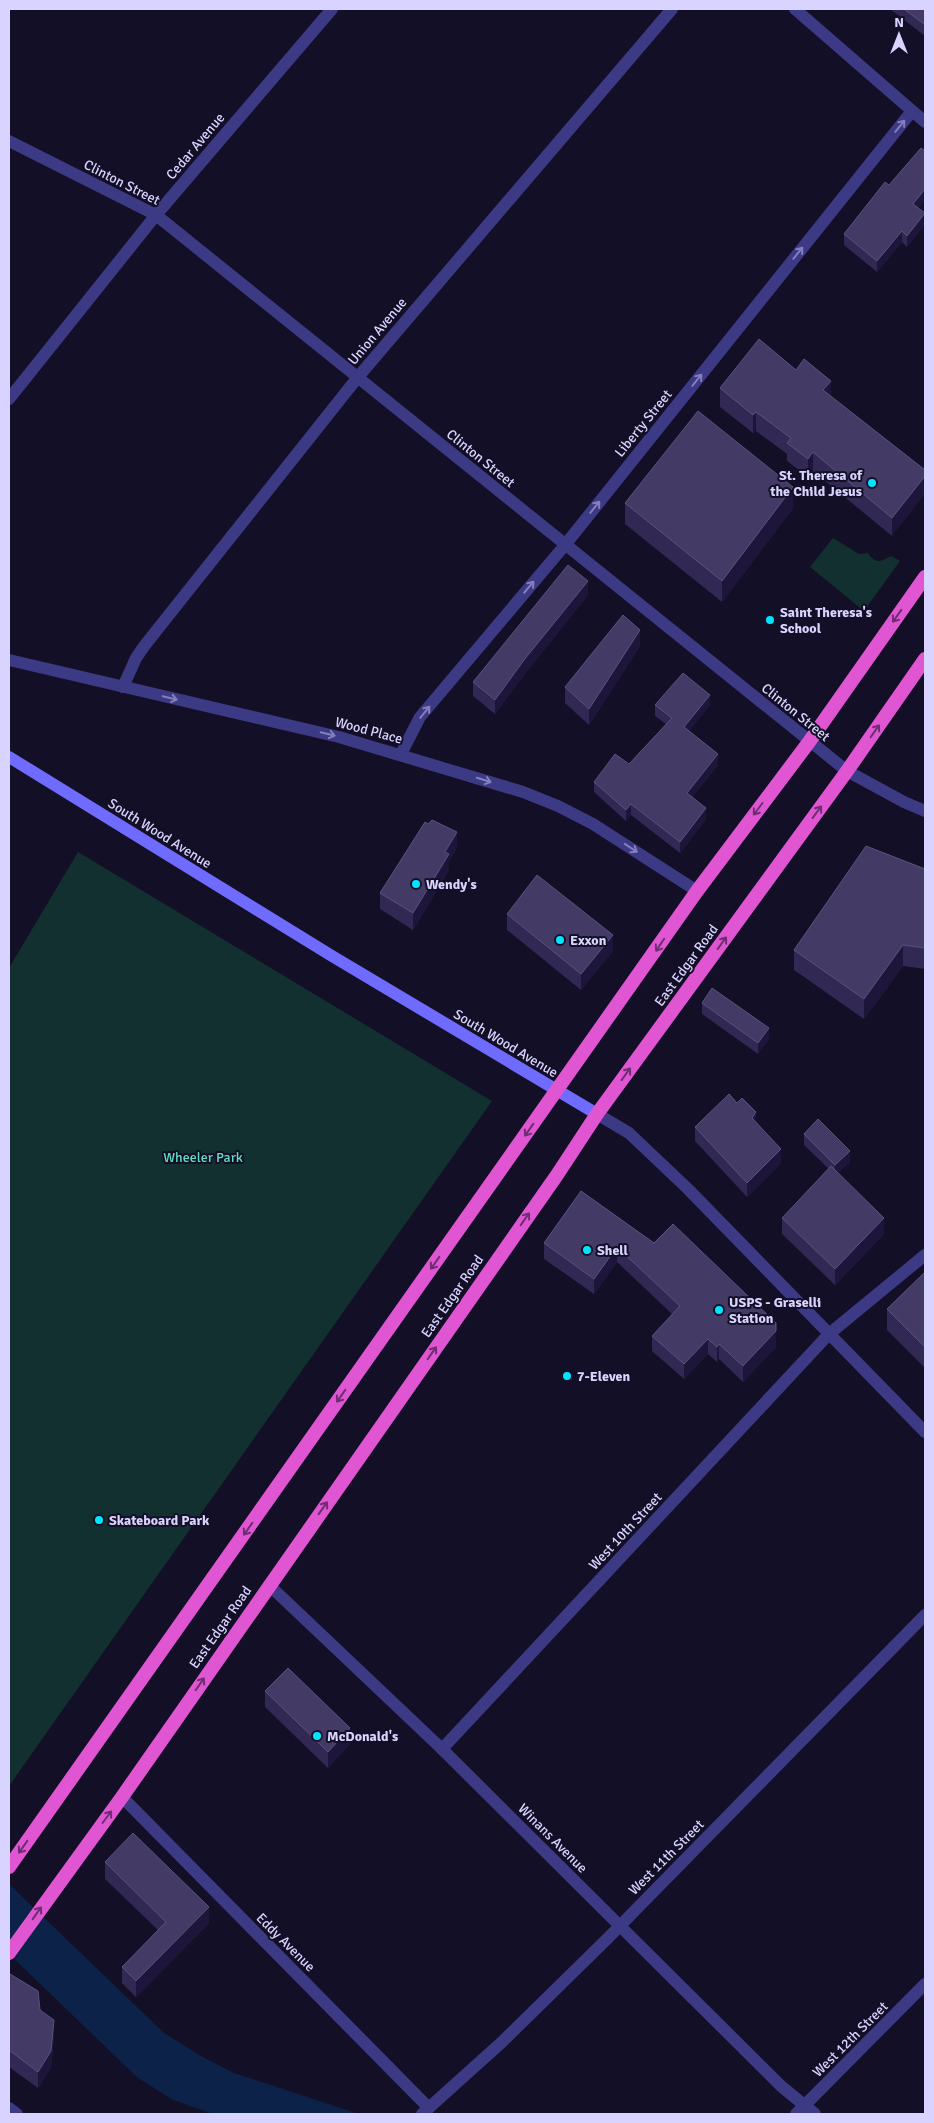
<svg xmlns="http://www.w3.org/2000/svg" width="934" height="2123" font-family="Signika,sans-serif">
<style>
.green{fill:#12302f}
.water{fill:#0c2248}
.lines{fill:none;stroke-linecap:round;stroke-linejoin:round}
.minor{stroke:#3d3a85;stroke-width:12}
.secondary{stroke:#6f6bff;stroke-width:12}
.trunk{stroke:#e055d1;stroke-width:14}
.wall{fill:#312854}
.shaded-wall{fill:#1d163a}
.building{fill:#433a66;stroke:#5a527e}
.oneway{stroke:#837fbc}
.oneway2{stroke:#6f2e73}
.poi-dot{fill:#00e5ff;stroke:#130f26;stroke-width:2}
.labels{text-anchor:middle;stroke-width:4;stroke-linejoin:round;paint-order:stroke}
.street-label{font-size:14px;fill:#d9d4ff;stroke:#130f26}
.poi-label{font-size:14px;font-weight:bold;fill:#d9d4ff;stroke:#130f26;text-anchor:start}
.park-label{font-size:14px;fill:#5fe0c0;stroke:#130f26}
</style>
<rect width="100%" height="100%" fill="#130f26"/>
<g class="green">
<path d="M 833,538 L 859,554 L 868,553 C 875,564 881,562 891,556 L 900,561 L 864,611 L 810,567 Z"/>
<path d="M 78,852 L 492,1101 L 9,1786 L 9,968 Z"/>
</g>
<path class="water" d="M 9,1884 L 163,2032 L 199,2055 L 234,2073 L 359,2114 L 213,2114 L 173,2100 L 138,2078 L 9,1954 Z"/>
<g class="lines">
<g class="minor">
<path d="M 795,9 L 925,122"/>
<path d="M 9,141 L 156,215 L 847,771 L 904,802 L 925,811"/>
<path d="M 9,399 L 156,215 L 332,9"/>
<path d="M 9,660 L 339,737 L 523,792 L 558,806 L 593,824 L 697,891"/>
<path d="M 123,687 L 136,658 L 145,645 L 358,377 L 672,9"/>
<path d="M 401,754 L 420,717 L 565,545 L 912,111"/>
<path d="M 597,1114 L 629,1133 L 688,1189 L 925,1432"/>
<path d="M 269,1585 L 442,1749 L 781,2086 L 815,2114"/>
<path d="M 442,1749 L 829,1334 L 925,1255"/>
<path d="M 122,1797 L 429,2108"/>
<path d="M 9,2108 L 17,2114"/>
<path d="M 422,2114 L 502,2042 L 608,1938 L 925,1615"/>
<path d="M 796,2114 L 925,1984"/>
</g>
<path class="secondary" d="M 9,757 L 332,956 L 597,1114"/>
<g class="trunk">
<path d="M 9,1867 L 697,891 L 809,742 L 925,577"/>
<path d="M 9,1953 L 122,1797 L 557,1175 L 597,1114 L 847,771 L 925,659"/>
</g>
</g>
<g class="wall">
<path d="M 890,9 L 925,9 L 925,36 Z"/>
<path d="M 925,151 L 925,200 L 918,208 L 925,224 L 907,247 L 902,242 L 877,272 L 844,245 L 844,234 L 889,185 Z"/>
<path d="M 796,370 L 925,470 L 892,536 L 813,471 L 808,477 L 787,461 L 787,454 L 756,431 L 753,433 L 720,407 L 720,388 Z"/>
<path d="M 625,503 L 793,508 L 722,602 L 625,524 Z"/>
<path d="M 588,595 L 524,675 L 495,714 L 473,696 L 473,682 Z"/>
<path d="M 640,646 L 589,725 L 565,703 L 565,687 Z"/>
<path d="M 655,705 L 710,705 L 689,731 L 718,765 L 692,797 L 706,819 L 680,853 L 631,815 L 626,821 L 594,792 L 594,782 L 629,764 L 666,724 L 655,716 Z"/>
<path d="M 457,848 L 449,861 L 449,870 L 413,930 L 380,909 L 380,893 Z"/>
<path d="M 925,869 L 925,969 L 903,966 L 864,1019 L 794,970 L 794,950 Z"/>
<path d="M 507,914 L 613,951 L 581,990 L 507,930 Z"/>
<path d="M 702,1003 L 769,1039 L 758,1054 L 702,1014 Z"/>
<path d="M 756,1123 L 781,1163 L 747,1197 L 695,1141 L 695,1127 Z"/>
<path d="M 804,1134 L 850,1162 L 838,1173 L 884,1234 L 835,1285 L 782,1234 L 782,1218 L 829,1169 L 804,1145 Z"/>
<path d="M 581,1191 L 776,1347 L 743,1382 L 719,1359 L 717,1362 L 708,1354 L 684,1379 L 652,1351 L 652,1336 L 672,1314 L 617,1262 L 594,1294 L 544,1259 L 544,1243 Z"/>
<path d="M 925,1272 L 925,1368 L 887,1330 L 887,1309 Z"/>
<path d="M 265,1691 L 350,1744 L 328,1768 L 265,1707 Z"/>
<path d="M 105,1862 L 209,1923 L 136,1997 L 122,1983 L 122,1967 L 158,1930 L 105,1879 Z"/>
<path d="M 9,1977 L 40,2010 L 54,2036 L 51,2067 L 38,2088 L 9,2067 Z"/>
</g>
<g class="shaded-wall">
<path d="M 925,189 L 925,200 L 913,215 L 913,204 Z"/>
<path d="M 925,213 L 925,224 L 907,247 L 907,236 Z"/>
<path d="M 902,231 L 902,242 L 877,272 L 877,261 Z"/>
<path d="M 831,381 L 831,399 L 823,390 Z"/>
<path d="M 756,412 L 756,431 L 753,433 L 753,415 Z"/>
<path d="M 813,452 L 813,471 L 808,477 L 808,459 Z"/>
<path d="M 925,476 L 925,494 L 892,536 L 892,518 Z"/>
<path d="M 793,487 L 793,508 L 722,602 L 722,581 Z"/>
<path d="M 588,581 L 588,595 L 524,675 L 495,714 L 495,700 L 524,660 Z"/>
<path d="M 640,630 L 640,646 L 589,725 L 589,709 Z"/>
<path d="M 710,695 L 710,705 L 684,738 L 684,727 Z"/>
<path d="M 718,754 L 718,765 L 687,803 L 687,793 Z"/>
<path d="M 631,804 L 631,815 L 626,821 L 626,810 Z"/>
<path d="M 706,808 L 706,819 L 680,853 L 680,842 Z"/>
<path d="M 457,832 L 457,848 L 449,861 L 449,870 L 413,930 L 413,913 L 445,852 Z"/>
<path d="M 613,935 L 613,951 L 581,990 L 581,974 Z"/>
<path d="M 903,945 L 903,966 L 864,1019 L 864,999 Z"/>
<path d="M 769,1028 L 769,1039 L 758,1054 L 758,1043 Z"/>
<path d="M 756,1112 L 756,1127 L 752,1118 Z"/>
<path d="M 781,1149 L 781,1163 L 747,1197 L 747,1183 Z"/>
<path d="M 850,1151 L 850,1162 L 835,1176 L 835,1165 Z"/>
<path d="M 884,1218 L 884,1234 L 835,1285 L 835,1269 Z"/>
<path d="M 617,1247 L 617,1262 L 594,1294 L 594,1279 Z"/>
<path d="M 776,1331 L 776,1347 L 743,1382 L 743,1366 Z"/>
<path d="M 708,1339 L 708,1354 L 684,1379 L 684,1364 Z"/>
<path d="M 719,1344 L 719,1359 L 717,1362 L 717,1347 Z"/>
<path d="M 350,1728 L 350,1744 L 328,1768 L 328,1752 Z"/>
<path d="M 209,1907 L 209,1923 L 136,1997 L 136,1981 Z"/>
<path d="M 54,2020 L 54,2036 L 51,2067 L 38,2088 L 38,2072 Z"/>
</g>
<g class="building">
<path d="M 904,9 L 925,9 L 925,25 L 924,24 Z"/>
<path d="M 921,148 L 925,151 L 925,189 L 913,204 L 925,213 L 907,236 L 902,231 L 877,261 L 844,234 L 885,182 L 889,185 Z"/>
<path d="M 759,339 L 796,370 L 804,359 L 831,381 L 823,390 L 925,470 L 925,476 L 892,518 L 813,452 L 808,459 L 787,443 L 791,438 L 756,412 L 753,415 L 720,388 Z"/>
<path d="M 698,411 L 793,487 L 722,581 L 625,503 Z"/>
<path d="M 568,565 L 588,581 L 524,660 L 495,700 L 473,682 Z"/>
<path d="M 623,615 L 640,630 L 589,709 L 565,687 Z"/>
<path d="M 683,673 L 710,695 L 684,727 L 718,754 L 687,793 L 706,808 L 680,842 L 631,804 L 626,810 L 594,782 L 615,754 L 629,764 L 672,718 L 655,705 Z"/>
<path d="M 432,820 L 457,832 L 445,852 L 449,854 L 413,913 L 380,893 L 425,822 L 428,824 Z"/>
<path d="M 866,846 L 925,869 L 925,948 L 903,945 L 864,999 L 794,950 Z"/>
<path d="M 537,875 L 613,935 L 581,974 L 507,914 Z"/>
<path d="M 712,988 L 769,1028 L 758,1043 L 702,1003 Z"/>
<path d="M 729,1094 L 737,1103 L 742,1098 L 756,1112 L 752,1118 L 781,1149 L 747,1183 L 695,1127 Z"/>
<path d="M 818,1119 L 850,1151 L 835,1165 L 804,1134 Z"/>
<path d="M 831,1166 L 884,1218 L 835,1269 L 782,1218 Z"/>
<path d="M 581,1191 L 654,1243 L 673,1224 L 776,1323 L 776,1331 L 743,1366 L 719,1344 L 717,1347 L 708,1339 L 684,1364 L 652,1336 L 680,1306 L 617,1247 L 594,1279 L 544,1243 Z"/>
<path d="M 925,1272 L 925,1347 L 887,1309 Z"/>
<path d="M 288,1668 L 350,1728 L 328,1752 L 265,1691 Z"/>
<path d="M 133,1833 L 209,1907 L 136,1981 L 122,1967 L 166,1922 L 105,1862 Z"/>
<path d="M 10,1974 L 38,1991 L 40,2010 L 54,2020 L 51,2051 L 38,2072 L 9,2050 L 9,1977 Z"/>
</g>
<defs><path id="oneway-shaft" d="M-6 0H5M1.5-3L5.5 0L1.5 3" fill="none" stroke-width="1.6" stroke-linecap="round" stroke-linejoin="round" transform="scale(1.25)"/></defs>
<g class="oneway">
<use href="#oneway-shaft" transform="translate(900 126) rotate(-51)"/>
<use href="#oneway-shaft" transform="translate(798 253) rotate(-51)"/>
<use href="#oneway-shaft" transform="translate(697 380) rotate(-51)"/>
<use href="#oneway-shaft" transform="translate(595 507) rotate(-51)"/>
<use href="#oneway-shaft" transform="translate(529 587) rotate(-50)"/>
<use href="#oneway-shaft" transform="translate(170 698) rotate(13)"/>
<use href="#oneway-shaft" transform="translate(425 712) rotate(-51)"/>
<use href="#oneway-shaft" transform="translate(328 734) rotate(14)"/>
<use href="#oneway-shaft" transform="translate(484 780) rotate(17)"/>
<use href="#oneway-shaft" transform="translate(631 848) rotate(33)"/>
</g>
<g class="oneway2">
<use href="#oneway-shaft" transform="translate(897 616) rotate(125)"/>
<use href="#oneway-shaft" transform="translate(875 731) rotate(-55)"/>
<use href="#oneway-shaft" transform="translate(758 809) rotate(127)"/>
<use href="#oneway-shaft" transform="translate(817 812) rotate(-54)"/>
<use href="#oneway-shaft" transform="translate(722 943) rotate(-54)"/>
<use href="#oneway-shaft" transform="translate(660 945) rotate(124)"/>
<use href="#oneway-shaft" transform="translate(626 1074) rotate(-54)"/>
<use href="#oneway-shaft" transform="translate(529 1130) rotate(125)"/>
<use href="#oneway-shaft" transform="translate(525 1219) rotate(-55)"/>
<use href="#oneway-shaft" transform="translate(435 1263) rotate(125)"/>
<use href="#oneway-shaft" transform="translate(432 1353) rotate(-55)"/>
<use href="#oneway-shaft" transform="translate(341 1396) rotate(125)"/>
<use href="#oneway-shaft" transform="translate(323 1508) rotate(-55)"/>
<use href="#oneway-shaft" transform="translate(248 1529) rotate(125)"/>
<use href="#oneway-shaft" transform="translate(200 1684) rotate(-55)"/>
<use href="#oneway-shaft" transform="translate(107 1817) rotate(-53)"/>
<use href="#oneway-shaft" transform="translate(23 1847) rotate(125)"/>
<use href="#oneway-shaft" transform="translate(37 1913) rotate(-55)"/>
</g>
<g class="poi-dot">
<circle cx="872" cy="483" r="5"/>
<circle cx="770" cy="620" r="5"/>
<circle cx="416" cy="884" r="5"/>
<circle cx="560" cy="940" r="5"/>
<circle cx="587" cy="1250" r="5"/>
<circle cx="719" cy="1310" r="5"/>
<circle cx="567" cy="1376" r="5"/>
<circle cx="99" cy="1520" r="5"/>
<circle cx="317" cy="1736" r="5"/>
</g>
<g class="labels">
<g class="street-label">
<text transform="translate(195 146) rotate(-50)" y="5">Cedar Avenue</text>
<text transform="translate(122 182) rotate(27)" y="5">Clinton Street</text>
<text transform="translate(377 331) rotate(-50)" y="5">Union Avenue</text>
<text transform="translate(643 423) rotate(-51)" y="5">Liberty Street</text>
<text transform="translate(481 458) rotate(39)" y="5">Clinton Street</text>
<text transform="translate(796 712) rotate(39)" y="5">Clinton Street</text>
<text transform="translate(369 730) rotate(15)" y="5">Wood Place</text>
<text transform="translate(160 833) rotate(32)" y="5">South Wood Avenue</text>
<text transform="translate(686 965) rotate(-54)" y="5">East Edgar Road</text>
<text transform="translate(506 1043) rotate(31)" y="5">South Wood Avenue</text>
<text transform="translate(452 1296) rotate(-55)" y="5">East Edgar Road</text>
<text transform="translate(625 1531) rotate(-47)" y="5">West 10th Street</text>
<text transform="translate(220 1627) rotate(-55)" y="5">East Edgar Road</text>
<text transform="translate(553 1838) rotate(45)" y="5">Winans Avenue</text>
<text transform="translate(666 1857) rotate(-45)" y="5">West 11th Street</text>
<text transform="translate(286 1942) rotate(45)" y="5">Eddy Avenue</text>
<text transform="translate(850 2039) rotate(-45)" y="5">West 12th Street</text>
</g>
<g class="poi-label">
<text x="862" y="480" text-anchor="end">St. Theresa of<tspan x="862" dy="16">the Child Jesus</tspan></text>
<text x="780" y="617">Saint Theresa's<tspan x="780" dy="16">School</tspan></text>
<text x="426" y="889">Wendy's</text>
<text x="570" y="945">Exxon</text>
<text x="597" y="1255">Shell</text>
<text x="729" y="1307">USPS - Graselli<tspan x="729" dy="16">Station</tspan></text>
<text x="577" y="1381">7-Eleven</text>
<text x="109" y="1525">Skateboard Park</text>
<text x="327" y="1741">McDonald's</text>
</g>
<g class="park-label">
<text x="203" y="1162">Wheeler Park</text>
</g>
</g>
<rect width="934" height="2123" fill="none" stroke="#d9d4ff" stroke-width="20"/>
<g transform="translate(899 35)" stroke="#130f26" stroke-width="4" paint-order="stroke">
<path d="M0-4L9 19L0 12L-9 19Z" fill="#d9d4ff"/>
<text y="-8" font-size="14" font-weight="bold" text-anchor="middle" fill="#d9d4ff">N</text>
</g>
</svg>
